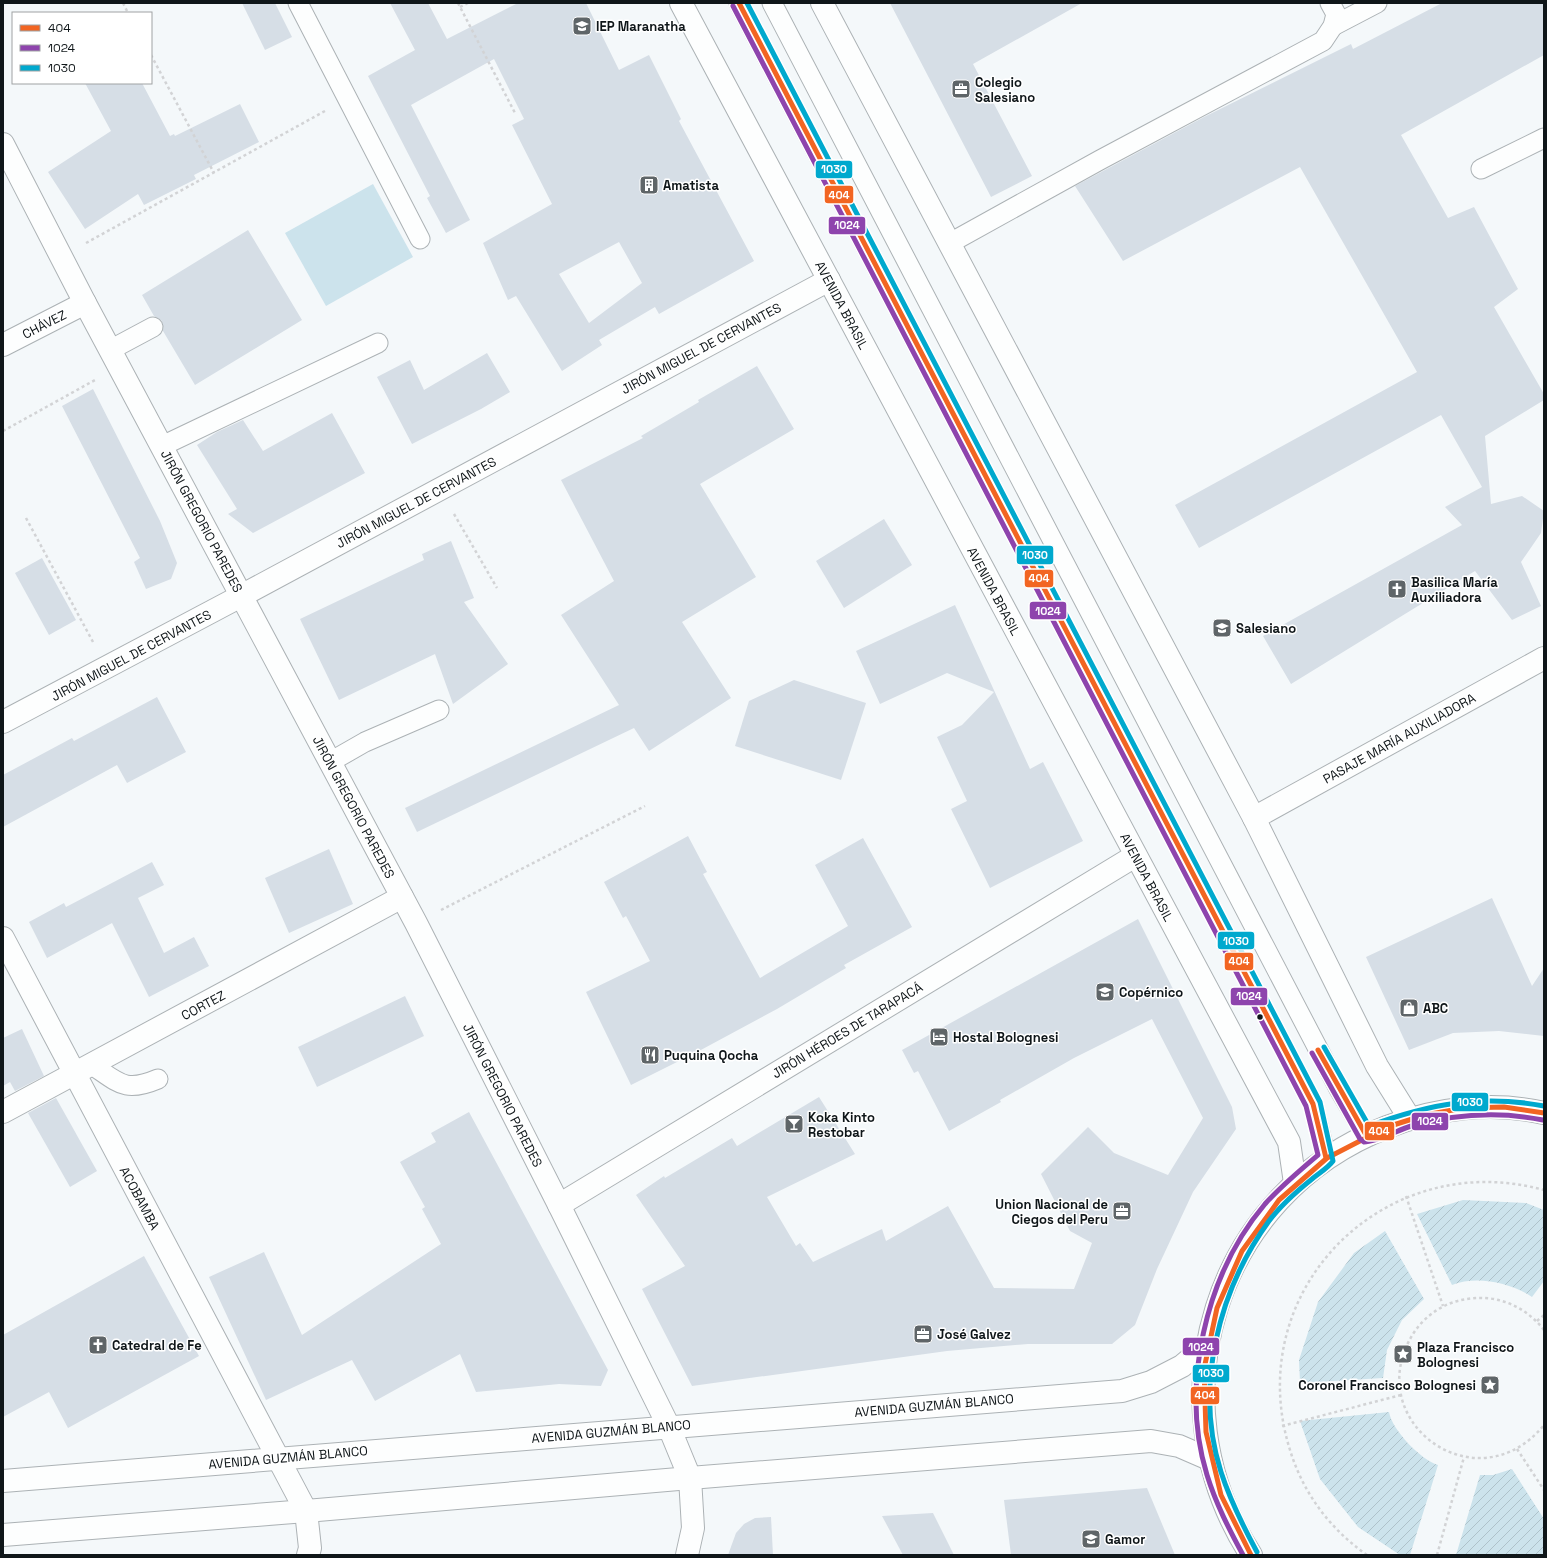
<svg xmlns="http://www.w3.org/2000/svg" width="1547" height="1558" font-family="'Space Grotesk',sans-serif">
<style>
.garden{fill:url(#garden-furrows)}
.pitch{fill:#cce3ec}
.building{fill:#d6dee6;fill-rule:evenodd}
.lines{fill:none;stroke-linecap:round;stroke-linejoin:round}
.lane-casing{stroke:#acb2b5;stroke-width:21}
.street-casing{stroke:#acb2b5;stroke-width:24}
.secondary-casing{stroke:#acb2b5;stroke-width:24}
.primary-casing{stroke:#acb2b5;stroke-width:24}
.path{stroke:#d2d3d5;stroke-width:2.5;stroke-dasharray:3 3;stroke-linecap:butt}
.lane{stroke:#fdfefe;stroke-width:19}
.street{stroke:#fdfefe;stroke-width:22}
.secondary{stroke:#fdfefe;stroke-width:22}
.primary{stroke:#fdfefe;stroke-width:22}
.bus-1-casing{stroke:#fff;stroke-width:8}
.bus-2-casing{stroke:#fff;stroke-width:8}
.bus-3-casing{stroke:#fff;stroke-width:8}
.bus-1{stroke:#f26522;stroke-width:5}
.bus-2{stroke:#8e44ad;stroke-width:5}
.bus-3{stroke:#00a9ce;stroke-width:5}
.bus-dot{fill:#0f1619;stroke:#fff;stroke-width:1.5}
.labels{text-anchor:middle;stroke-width:3;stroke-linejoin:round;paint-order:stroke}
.poi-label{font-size:13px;font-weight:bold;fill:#0f1619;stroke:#fff;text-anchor:start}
.street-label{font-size:13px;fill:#0f1619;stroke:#fff}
.line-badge{stroke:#fff;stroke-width:1.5}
.badge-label{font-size:11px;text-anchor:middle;font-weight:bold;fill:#fff}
</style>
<defs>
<pattern id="garden-furrows" width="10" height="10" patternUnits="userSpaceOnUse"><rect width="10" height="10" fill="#cce3ec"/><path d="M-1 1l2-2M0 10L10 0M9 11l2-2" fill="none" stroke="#aec2ca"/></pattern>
</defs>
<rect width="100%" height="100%" fill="#f4f8fa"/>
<g class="garden">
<path d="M 1463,1200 L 1526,1203 L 1544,1210 L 1544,1281 L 1532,1297 C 1511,1283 1477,1275 1452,1285 L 1417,1214 Z"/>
<path d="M 1385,1231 L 1424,1299 L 1402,1320 L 1387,1350 L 1383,1378 L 1300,1383 L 1299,1360 L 1318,1302 L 1354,1253 Z"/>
<path d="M 1389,1412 C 1392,1430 1421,1460 1438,1465 L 1410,1555 L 1400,1555 L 1358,1527 L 1320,1479 L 1300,1421 Z"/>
<path d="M 1512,1469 L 1544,1519 L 1544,1555 L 1456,1555 L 1480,1475 L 1493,1475 Z"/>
</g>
<path class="pitch" d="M 373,184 L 413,257 L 326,306 L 285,233 Z"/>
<g class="building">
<path d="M 242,3 L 275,3 L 292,37 L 265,50 Z"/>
<path d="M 390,3 L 428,3 L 447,39 L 518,3 L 586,3 L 619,70 L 649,55 L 681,119 L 679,121 L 754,261 L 659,314 L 655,307 L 599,340 L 602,345 L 562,371 L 516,296 L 508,300 L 483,243 L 552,204 L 512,125 L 524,119 L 494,59 L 411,105 L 470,220 L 446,233 L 427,198 L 430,196 L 368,76 L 415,50 ZM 619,242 L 642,283 L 589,323 L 559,274 Z"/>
<path d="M 890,3 L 1082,3 L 973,64 L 1032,176 L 991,197 Z"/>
<path d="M 1442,3 L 1544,3 L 1544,55 L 1401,135 L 1448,218 L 1474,207 L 1518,289 L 1494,307 L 1544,394 L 1544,400 L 1485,436 L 1491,504 L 1522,496 L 1544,511 L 1541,533 L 1521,562 L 1541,606 L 1512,620 L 1475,571 L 1291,684 L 1263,636 L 1462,525 L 1445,507 L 1482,487 L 1441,415 L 1199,548 L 1175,505 L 1417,372 L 1300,167 L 1123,261 L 1075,186 L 1204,117 L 1351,44 L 1353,49 Z"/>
<path d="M 85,83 L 142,83 L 170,136 L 174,134 L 175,136 L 240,104 L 259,142 L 194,175 L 196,179 L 144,205 L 138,194 L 85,229 L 48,172 L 111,131 Z"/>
<path d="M 248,230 L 302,320 L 195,385 L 163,331 L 162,321 L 154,316 L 142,295 Z"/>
<path d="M 487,353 L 510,392 L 481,409 L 412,444 L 377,377 L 410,360 L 424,390 Z"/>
<path d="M 757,366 L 794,429 L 700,484 L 756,577 L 682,622 L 731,698 L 649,751 L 634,728 L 417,832 L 405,808 L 619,705 L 561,615 L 614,581 L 561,480 L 643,438 L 641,436 L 699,402 L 698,400 Z"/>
<path d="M 93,389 L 160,521 L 177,563 L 171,579 L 146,589 L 134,562 L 140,558 L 62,406 Z"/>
<path d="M 332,413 L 365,473 L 253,533 L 228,514 L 237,509 L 197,445 L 217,432 L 243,420 L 263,451 Z"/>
<path d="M 884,519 L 912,565 L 844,608 L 816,561 Z"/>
<path d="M 451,541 L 474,598 L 464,602 L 508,664 L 453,704 L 435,654 L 339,700 L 300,619 L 424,560 L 422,554 Z"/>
<path d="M 42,558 L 76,620 L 49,635 L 15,573 Z"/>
<path d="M 955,605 L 1030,769 L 1043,762 L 1083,841 L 990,888 L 951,809 L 967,801 L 937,737 L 962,725 L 994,692 L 947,673 L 880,704 L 856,651 Z"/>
<path d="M 794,680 L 866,703 L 841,780 L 735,746 L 749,701 Z"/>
<path d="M 157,697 L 186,752 L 127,783 L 117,765 L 3,827 L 3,775 L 72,738 L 74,741 Z"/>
<path d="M 688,836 L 707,872 L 703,874 L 760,978 L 848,926 L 815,865 L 863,838 L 912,927 L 844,965 L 846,968 L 777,1009 L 699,1051 L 631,1085 L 586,992 L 650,961 L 626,916 L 623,918 L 604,882 Z"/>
<path d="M 329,849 L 353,904 L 289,933 L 265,878 Z"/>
<path d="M 152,862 L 164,885 L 138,898 L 164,953 L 194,937 L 209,966 L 149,997 L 112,923 L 47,958 L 29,922 L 64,903 L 66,907 Z"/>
<path d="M 1492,898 L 1532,986 L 1544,968 L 1544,1036 L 1499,1031 L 1453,1033 L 1409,1050 L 1366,957 Z"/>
<path d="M 1138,919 L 1232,1107 L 1236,1129 L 1193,1192 L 1157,1269 L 1135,1325 L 1112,1344 L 1028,1344 L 947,1351 L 692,1386 L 642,1289 L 685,1266 L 636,1195 L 664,1176 L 665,1178 L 732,1138 L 737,1146 L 819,1097 L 855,1154 L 767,1197 L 796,1246 L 800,1243 L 813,1262 L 882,1229 L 886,1241 L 948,1206 L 994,1288 L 1074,1289 L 1092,1243 L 1070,1231 L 1041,1174 L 1088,1127 L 1114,1153 L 1168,1175 L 1203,1118 L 1152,1019 L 1074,1058 L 1000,1100 L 1001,1102 L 949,1131 L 918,1071 L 914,1073 L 902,1050 Z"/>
<path d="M 405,996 L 424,1036 L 317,1087 L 298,1047 Z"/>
<path d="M 22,1029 L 44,1076 L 15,1091 L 10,1082 L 3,1086 L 3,1038 Z"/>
<path d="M 56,1098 L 97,1171 L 70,1187 L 28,1113 Z"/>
<path d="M 469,1112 L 608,1370 L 601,1386 L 559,1384 L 476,1392 L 460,1354 L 375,1401 L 352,1360 L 266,1400 L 209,1277 L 264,1252 L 302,1335 L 441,1244 L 422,1209 L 425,1207 L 400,1162 L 436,1142 L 431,1133 Z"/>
<path d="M 144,1256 L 199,1356 L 68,1428 L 49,1392 L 3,1417 L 3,1335 Z"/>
<path d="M 1147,1488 L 1175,1555 L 1011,1555 L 1004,1500 Z"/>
<path d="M 933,1513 L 954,1555 L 903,1555 L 882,1516 Z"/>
<path d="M 771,1517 L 773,1555 L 728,1555 L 736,1533 L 744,1524 L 755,1518 Z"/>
</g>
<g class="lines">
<defs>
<g id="lane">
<path d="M 298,3 L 420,239"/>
<path d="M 739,3 L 1313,1104 L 1326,1158"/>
<path d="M 772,3 L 1339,1089 L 1366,1135"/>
<path d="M 1333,26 L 1377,3"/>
<path d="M 1481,169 L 1544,138"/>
<path d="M 950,243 L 1100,160 L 1323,41 L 1333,26 L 1336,14 L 1330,3"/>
<path d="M 110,350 L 153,327"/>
<path d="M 162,446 L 378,343"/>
<path d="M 330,762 L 365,742 L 439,710"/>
<path d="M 92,1065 C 119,1083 125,1093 158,1079"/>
</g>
<g id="street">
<path d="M 3,144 L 85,303 L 416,923 L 559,1205 L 669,1427 L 690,1478 L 693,1528 L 687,1555"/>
<path d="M 3,345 L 85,303"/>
<path d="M 3,722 L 241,596 L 829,280"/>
<path d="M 1254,818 L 1544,658"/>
<path d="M 3,938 L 306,1511 L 310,1548 L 308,1555"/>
<path d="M 3,1112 L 402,897"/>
<path d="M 559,1205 L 1135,856"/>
</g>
<g id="secondary">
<path d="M 3,1481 L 1122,1391 L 1151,1382 L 1182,1366 L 1207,1345"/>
<path d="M 3,1535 L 306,1511 L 690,1478 L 1151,1441 L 1179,1446 L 1209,1459"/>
</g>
<g id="primary">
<path d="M 681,3 L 1289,1142 L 1295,1183"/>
<path d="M 822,3 L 1254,818 L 1377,1066 L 1410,1119"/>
<path d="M 1251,1555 C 1151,1400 1214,1194 1387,1127 C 1436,1108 1492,1101 1544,1113"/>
</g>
</defs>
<use href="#lane" class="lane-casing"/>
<use href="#street" class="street-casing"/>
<use href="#secondary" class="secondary-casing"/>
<use href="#primary" class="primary-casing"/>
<g class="path">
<path d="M 123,3 L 128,13"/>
<path d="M 458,3 L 515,113"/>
<path d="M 460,7 L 468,3"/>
<path d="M 151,55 L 214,173"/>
<path d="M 86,243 L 325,111"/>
<path d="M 3,431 L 95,380"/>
<path d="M 454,514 L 497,588"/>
<path d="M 26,518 L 93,642"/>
<path d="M 441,910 L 645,806"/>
<path d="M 1406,1196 L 1443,1306"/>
<path d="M 1537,1321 L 1544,1315"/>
<path d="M 1544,1330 C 1525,1306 1497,1294 1467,1299 C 1445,1302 1425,1315 1413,1334 C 1359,1421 1477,1507 1544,1425"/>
<path d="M 1282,1426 L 1401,1395"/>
<path d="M 1517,1449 L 1544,1490"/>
<path d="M 1367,1555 C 1330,1529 1303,1493 1290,1450 C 1240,1291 1384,1146 1544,1190"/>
<path d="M 1437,1555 L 1464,1457"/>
</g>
<use href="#lane" class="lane"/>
<use href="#street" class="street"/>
<use href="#secondary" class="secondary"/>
<use href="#primary" class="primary"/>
<defs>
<g id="bus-1">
<path d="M 739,3 L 1313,1104 L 1326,1158"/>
<path d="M 1318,1050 L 1366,1135"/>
<path d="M 1251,1555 L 1221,1495 L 1206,1432 L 1204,1369 L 1217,1308 L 1242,1251 L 1279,1200 L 1327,1158 L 1387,1127 L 1425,1115 L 1464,1108 L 1504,1107 L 1544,1113"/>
</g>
<g id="bus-2">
<path d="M 733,6 L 1306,1106 L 1318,1155 C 1299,1171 1281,1186 1265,1204 C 1205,1275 1180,1387 1207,1475 C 1216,1504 1229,1529 1243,1555"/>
<path d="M 1312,1053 L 1360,1139 L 1364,1142 C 1377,1142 1398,1130 1411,1126 C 1455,1114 1498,1111 1543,1120"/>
</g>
<g id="bus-3">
<path d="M 747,3 L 1320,1102 L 1333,1161 C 1328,1168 1319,1173 1312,1179 C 1297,1191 1281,1205 1269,1221 C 1218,1291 1194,1388 1221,1472 C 1230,1500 1243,1526 1257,1552"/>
<path d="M 1324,1047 L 1369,1126 C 1429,1104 1481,1094 1544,1106"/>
</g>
</defs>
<use href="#bus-1" class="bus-1-casing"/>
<use href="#bus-2" class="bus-2-casing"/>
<use href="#bus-3" class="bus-3-casing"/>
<use href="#bus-1" class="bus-1"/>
<use href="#bus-2" class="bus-2"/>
<use href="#bus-3" class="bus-3"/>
</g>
<defs>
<symbol id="school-square" viewBox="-11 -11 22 22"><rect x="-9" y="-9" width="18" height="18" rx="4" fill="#5f6568" stroke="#fff"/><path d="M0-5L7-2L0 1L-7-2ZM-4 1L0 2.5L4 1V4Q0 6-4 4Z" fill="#fff"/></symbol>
<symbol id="office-square" viewBox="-11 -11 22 22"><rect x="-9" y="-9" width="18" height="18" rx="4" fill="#5f6568" stroke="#fff"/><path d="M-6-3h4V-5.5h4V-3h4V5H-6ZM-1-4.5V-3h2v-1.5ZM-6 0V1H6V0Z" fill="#fff"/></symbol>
<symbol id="building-square" viewBox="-11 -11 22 22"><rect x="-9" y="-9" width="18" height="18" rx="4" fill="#5f6568" stroke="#fff"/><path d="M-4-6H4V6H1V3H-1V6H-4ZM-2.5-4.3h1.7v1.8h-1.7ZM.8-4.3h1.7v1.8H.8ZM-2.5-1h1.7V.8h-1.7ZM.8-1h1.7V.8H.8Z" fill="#fff"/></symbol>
<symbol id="church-square" viewBox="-11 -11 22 22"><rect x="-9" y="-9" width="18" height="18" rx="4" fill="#5f6568" stroke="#fff"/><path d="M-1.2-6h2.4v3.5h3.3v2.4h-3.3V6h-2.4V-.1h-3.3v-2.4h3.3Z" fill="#fff"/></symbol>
<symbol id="shop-square" viewBox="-11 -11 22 22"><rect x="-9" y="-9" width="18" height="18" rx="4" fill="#5f6568" stroke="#fff"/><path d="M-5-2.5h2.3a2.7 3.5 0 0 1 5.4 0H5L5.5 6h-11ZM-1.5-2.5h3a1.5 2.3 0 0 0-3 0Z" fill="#fff"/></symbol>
<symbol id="hotel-square" viewBox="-11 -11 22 22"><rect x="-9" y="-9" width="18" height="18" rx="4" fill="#5f6568" stroke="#fff"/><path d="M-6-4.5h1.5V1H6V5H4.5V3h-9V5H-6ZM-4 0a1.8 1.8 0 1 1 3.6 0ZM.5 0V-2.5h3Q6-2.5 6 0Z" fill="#fff"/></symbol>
<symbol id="restaurant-square" viewBox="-11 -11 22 22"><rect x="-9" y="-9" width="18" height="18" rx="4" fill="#5f6568" stroke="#fff"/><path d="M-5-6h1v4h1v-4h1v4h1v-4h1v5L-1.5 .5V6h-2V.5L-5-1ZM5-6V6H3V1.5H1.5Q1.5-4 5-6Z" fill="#fff"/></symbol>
<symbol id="bar-square" viewBox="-11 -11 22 22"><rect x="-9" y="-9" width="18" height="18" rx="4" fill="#5f6568" stroke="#fff"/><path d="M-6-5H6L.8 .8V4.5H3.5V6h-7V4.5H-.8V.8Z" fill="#fff"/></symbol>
<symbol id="sight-square" viewBox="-11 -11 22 22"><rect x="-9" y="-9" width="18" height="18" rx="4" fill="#5f6568" stroke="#fff"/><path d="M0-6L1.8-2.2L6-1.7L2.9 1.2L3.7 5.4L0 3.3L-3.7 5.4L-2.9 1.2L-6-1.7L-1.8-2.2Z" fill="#fff"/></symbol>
</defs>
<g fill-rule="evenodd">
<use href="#school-square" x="571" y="15" width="22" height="22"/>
<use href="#office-square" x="950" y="78" width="22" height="22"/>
<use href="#building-square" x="638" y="174" width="22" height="22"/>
<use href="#church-square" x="1386" y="578" width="22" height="22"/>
<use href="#school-square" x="1211" y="617" width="22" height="22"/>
<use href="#school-square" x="1094" y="981" width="22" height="22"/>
<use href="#shop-square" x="1398" y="997" width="22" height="22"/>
<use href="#hotel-square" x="928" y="1026" width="22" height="22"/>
<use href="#restaurant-square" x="639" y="1044" width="22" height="22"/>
<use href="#bar-square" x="783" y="1113" width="22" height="22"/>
<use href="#office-square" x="1111" y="1200" width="22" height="22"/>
<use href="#office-square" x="912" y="1323" width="22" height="22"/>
<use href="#church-square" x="87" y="1334" width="22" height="22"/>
<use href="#sight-square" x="1392" y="1343" width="22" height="22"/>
<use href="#sight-square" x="1479" y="1374" width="22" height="22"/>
<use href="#school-square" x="1080" y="1528" width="22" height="22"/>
</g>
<circle class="bus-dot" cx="1260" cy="1017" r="3.5"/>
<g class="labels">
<g class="poi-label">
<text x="596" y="31">IEP Maranatha</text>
<text x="975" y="87">Colegio<tspan x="975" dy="15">Salesiano</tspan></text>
<text x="663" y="190">Amatista</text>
<text x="1411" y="587">Basilica María<tspan x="1411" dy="15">Auxiliadora</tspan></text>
<text x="1236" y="633">Salesiano</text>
<text x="1119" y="997">Copérnico</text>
<text x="1423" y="1013">ABC</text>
<text x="953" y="1042">Hostal Bolognesi</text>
<text x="664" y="1060">Puquina Qocha</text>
<text x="808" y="1122">Koka Kinto<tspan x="808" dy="15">Restobar</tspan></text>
<text x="1108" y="1209" text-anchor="end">Union Nacional de<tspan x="1108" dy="15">Ciegos del Peru</tspan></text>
<text x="937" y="1339">José Galvez</text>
<text x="112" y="1350">Catedral de Fe</text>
<text x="1417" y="1352">Plaza Francisco<tspan x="1417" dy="15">Bolognesi</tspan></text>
<text x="1476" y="1390" text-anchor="end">Coronel Francisco Bolognesi</text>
<text x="1105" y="1544">Gamor</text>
</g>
<g class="street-label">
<text transform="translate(842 305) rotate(62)" y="5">AVENIDA BRASIL</text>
<text transform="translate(44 324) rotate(-27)" y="5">CHÁVEZ</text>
<text transform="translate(701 348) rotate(-28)" y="5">JIRÓN MIGUEL DE CERVANTES</text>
<text transform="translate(416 502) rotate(-28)" y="5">JIRÓN MIGUEL DE CERVANTES</text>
<text transform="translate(202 521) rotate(62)" y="5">JIRÓN GREGORIO PAREDES</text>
<text transform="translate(994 591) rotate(62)" y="5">AVENIDA BRASIL</text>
<text transform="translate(131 655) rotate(-28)" y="5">JIRÓN MIGUEL DE CERVANTES</text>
<text transform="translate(1399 738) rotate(-29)" y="5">PASAJE MARÍA AUXILIADORA</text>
<text transform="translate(354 807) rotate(62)" y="5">JIRÓN GREGORIO PAREDES</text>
<text transform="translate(1147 877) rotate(62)" y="5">AVENIDA BRASIL</text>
<text transform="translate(203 1005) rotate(-28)" y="5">CORTEZ</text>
<text transform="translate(847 1030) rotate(-31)" y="5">JIRÓN HÉROES DE TARAPACÁ</text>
<text transform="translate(503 1095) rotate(63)" y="5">JIRÓN GREGORIO PAREDES</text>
<text transform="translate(140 1198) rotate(62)" y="5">ACOBAMBA</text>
<text transform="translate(934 1405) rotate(-5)" y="5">AVENIDA GUZMÁN BLANCO</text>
<text transform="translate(611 1431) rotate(-5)" y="5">AVENIDA GUZMÁN BLANCO</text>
<text transform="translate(288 1457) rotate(-5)" y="5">AVENIDA GUZMÁN BLANCO</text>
</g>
</g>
<g class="line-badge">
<rect x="815" y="160" width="38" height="19" rx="4" fill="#00a9ce"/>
<rect x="824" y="185" width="30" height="19" rx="4" fill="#f26522"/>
<rect x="828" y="216" width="38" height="19" rx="4" fill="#8e44ad"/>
<rect x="1016" y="545" width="38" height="20" rx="4" fill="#00a9ce"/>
<rect x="1024" y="569" width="30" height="19" rx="4" fill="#f26522"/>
<rect x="1029" y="601" width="38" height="19" rx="4" fill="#8e44ad"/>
<rect x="1217" y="931" width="38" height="19" rx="4" fill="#00a9ce"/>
<rect x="1224" y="952" width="30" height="19" rx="4" fill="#f26522"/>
<rect x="1230" y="987" width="38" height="19" rx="4" fill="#8e44ad"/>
<rect x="1451" y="1092" width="38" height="20" rx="4" fill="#00a9ce"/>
<rect x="1411" y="1112" width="38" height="19" rx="4" fill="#8e44ad"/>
<rect x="1364" y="1121" width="31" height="20" rx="4" fill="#f26522"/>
<rect x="1182" y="1337" width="38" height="19" rx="4" fill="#8e44ad"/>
<rect x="1192" y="1364" width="38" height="19" rx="4" fill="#00a9ce"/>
<rect x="1190" y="1386" width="30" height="19" rx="4" fill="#f26522"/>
</g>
<g class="badge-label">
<text x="834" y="173">1030</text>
<text x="839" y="199">404</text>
<text x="847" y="229">1024</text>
<text x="1035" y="559">1030</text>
<text x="1039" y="582">404</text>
<text x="1048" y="615">1024</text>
<text x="1236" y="945">1030</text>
<text x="1239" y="965">404</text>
<text x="1249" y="1000">1024</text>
<text x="1470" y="1106">1030</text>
<text x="1430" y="1125">1024</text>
<text x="1379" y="1135">404</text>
<text x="1201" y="1351">1024</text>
<text x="1211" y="1377">1030</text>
<text x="1205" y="1399">404</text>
</g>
<rect width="1547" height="1558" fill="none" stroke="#0f1619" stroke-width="8"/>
<rect x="12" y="12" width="140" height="72" fill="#ffffff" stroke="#9fa2a3"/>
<rect x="20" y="25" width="20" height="6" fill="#f26522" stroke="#9fa2a3"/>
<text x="48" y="32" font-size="12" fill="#0f1619">404</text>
<rect x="20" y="45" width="20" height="6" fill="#8e44ad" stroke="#9fa2a3"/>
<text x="48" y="52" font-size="12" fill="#0f1619">1024</text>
<rect x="20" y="65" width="20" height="6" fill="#00a9ce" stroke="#9fa2a3"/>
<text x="48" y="72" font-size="12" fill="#0f1619">1030</text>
</svg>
